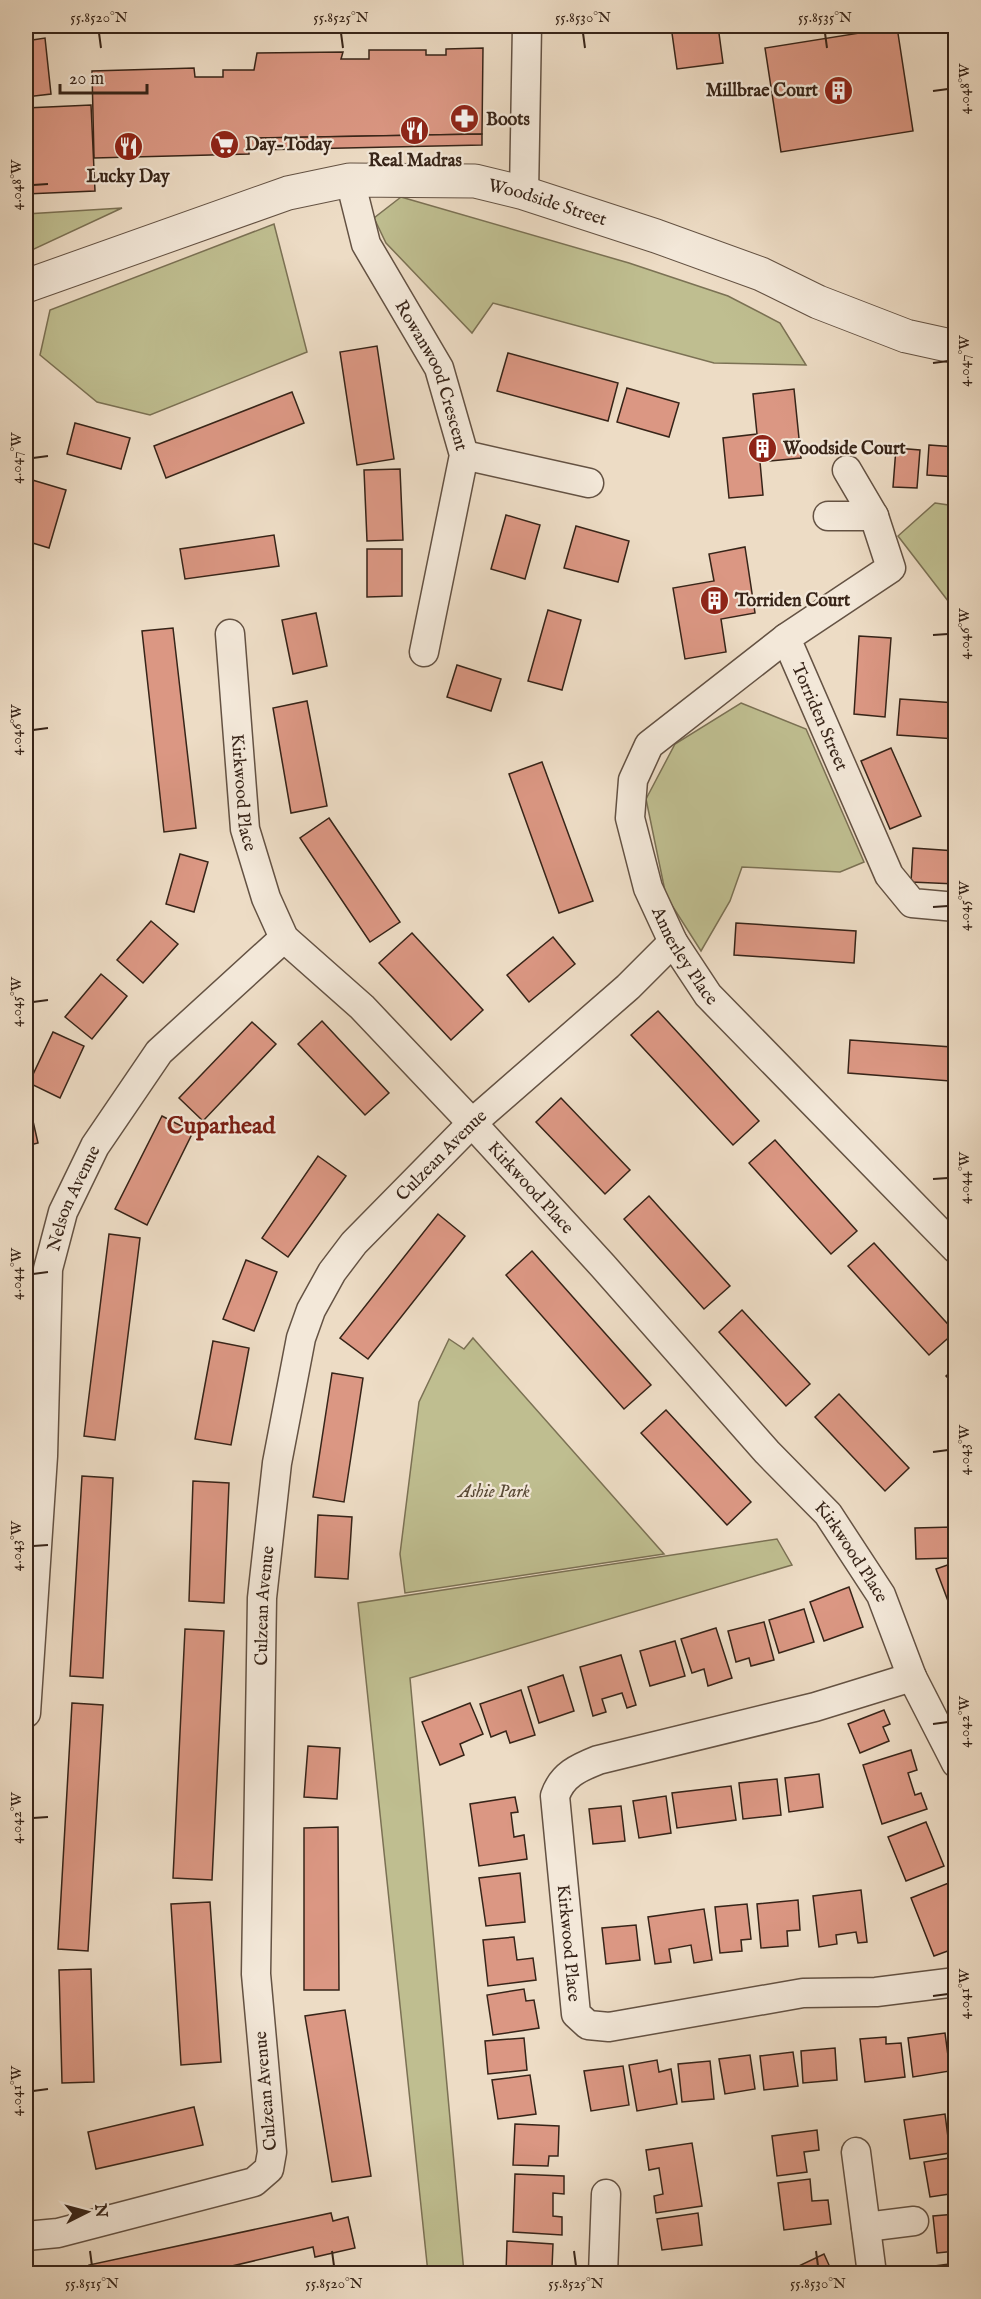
<svg xmlns="http://www.w3.org/2000/svg" width="981" height="2299" font-family="'IM FELL English',serif">
<style>
.green{fill:#bfbe90;stroke:#7b7154;stroke-width:1.5}
.building{fill:#db9783;stroke:#372418;stroke-width:1.5}
.lines{fill:none;stroke-linecap:round;stroke-linejoin:round}
.minor-casing{stroke:#645243;stroke-width:31}
.tertiary-casing{stroke:#645243;stroke-width:35}
.minor{stroke:#f3e8d9;stroke-width:28}
.tertiary{stroke:#f3e8d9;stroke-width:33}
.ticks{fill:none;stroke:#372418;stroke-width:2}
.labels{text-anchor:middle;stroke-width:4.5;stroke-linejoin:round;paint-order:stroke}
.poi-label{font-size:18px;font-weight:bold;fill:#372418;stroke:#f3e8d9;text-anchor:start}
.street-label{font-size:18px;fill:#372418;stroke:#f3e8d9}
.park-label{font-size:18px;font-style:italic;fill:#594a36;stroke:#f3e8d9}
.district-label{font-size:24px;font-weight:bold;fill:#7a1f14;stroke:#f3e8d9}
.neatline{fill:none;stroke:#372418;stroke-width:2}
.ticks-label{font-size:15px;text-anchor:middle;fill:#372418}
</style>
<rect width="100%" height="100%" fill="#eddcc5"/>
<filter id="stains"><feTurbulence type="fractalNoise" baseFrequency=".00333" numOctaves="4"/><feColorMatrix values="0 0 0 0 .2 0 0 0 0 .09 0 0 0 0 .02 0 0 0 .5 -.17"/></filter>
<radialGradient id="worn" r=".72"><stop offset=".6" stop-color="#630" stop-opacity="0"/><stop offset="1" stop-color="#630" stop-opacity=".3"/></radialGradient>
<g class="green">
<path d="M 401,197 L 629,263 L 728,296 L 780,323 L 806,365 L 714,363 L 493,303 L 472,333 L 386,243 L 374,218 Z"/>
<path d="M 122,208 L 32,250 L 26,246 L 26,214 Z"/>
<path d="M 274,224 L 307,352 L 150,415 L 97,402 L 40,355 L 50,310 Z"/>
<path d="M 935,503 L 955,506 L 955,610 L 898,536 Z"/>
<path d="M 741,703 L 806,729 L 864,862 L 840,872 L 742,867 L 730,901 L 701,951 L 666,896 L 646,799 L 675,744 Z"/>
<path d="M 473,1338 L 664,1554 L 405,1593 L 400,1554 L 419,1402 L 449,1339 L 464,1349 Z"/>
<path d="M 777,1539 L 792,1565 L 410,1678 L 464,2273 L 428,2273 L 358,1603 Z"/>
</g>
<g class="building">
<path d="M 671,26 L 718,26 L 723,63 L 677,69 Z"/>
<path d="M 897,27 L 913,131 L 781,152 L 765,48 Z"/>
<path d="M 45,38 L 51,94 L 26,97 L 26,41 Z"/>
<path d="M 483,48 L 482,134 L 262,138 L 249,143 L 249,154 L 94,158 L 92,71 L 194,68 L 195,77 L 223,77 L 223,70 L 254,70 L 257,53 L 343,52 L 341,59 L 369,59 L 369,50 L 426,50 L 426,55 L 446,55 L 446,49 Z"/>
<path d="M 91,105 L 95,191 L 26,194 L 26,108 Z"/>
<path d="M 482,134 L 482,145 L 249,150 L 251,138 Z"/>
<path d="M 377,346 L 394,459 L 357,465 L 340,352 Z"/>
<path d="M 508,353 L 618,383 L 608,421 L 497,391 Z"/>
<path d="M 627,388 L 679,403 L 669,437 L 617,422 Z"/>
<path d="M 794,389 L 801,458 L 760,462 L 763,495 L 729,498 L 723,438 L 757,434 L 753,394 Z"/>
<path d="M 292,392 L 304,423 L 166,478 L 154,446 Z"/>
<path d="M 75,423 L 130,438 L 121,469 L 67,454 Z"/>
<path d="M 929,445 L 956,447 L 956,477 L 927,475 Z"/>
<path d="M 896,448 L 920,450 L 917,488 L 893,487 Z"/>
<path d="M 400,469 L 403,540 L 367,541 L 364,470 Z"/>
<path d="M 29,479 L 66,490 L 49,548 L 26,541 L 26,492 Z"/>
<path d="M 506,515 L 540,525 L 525,579 L 491,569 Z"/>
<path d="M 576,526 L 629,541 L 618,582 L 564,568 Z"/>
<path d="M 274,535 L 279,566 L 185,579 L 180,549 Z"/>
<path d="M 745,547 L 755,613 L 721,619 L 726,652 L 685,659 L 673,588 L 714,581 L 709,554 Z"/>
<path d="M 367,549 L 402,549 L 402,596 L 367,597 Z"/>
<path d="M 26,587 L 33,590 L 26,612 Z"/>
<path d="M 548,610 L 581,620 L 562,690 L 528,681 Z"/>
<path d="M 316,613 L 327,666 L 293,674 L 282,620 Z"/>
<path d="M 173,628 L 196,828 L 164,832 L 142,631 Z"/>
<path d="M 859,636 L 891,638 L 885,717 L 854,714 Z"/>
<path d="M 457,665 L 501,679 L 491,711 L 447,697 Z"/>
<path d="M 900,699 L 956,703 L 956,739 L 897,735 Z"/>
<path d="M 307,701 L 327,806 L 291,813 L 273,708 Z"/>
<path d="M 891,748 L 921,816 L 890,829 L 861,761 Z"/>
<path d="M 542,762 L 593,901 L 559,913 L 509,774 Z"/>
<path d="M 329,818 L 400,922 L 370,942 L 300,838 Z"/>
<path d="M 913,848 L 956,851 L 956,884 L 911,882 Z"/>
<path d="M 180,854 L 208,862 L 194,912 L 166,904 Z"/>
<path d="M 151,921 L 178,944 L 143,983 L 117,960 Z"/>
<path d="M 736,923 L 856,931 L 854,963 L 734,955 Z"/>
<path d="M 412,933 L 483,1010 L 451,1040 L 379,963 Z"/>
<path d="M 553,937 L 575,964 L 529,1002 L 507,975 Z"/>
<path d="M 101,974 L 127,996 L 92,1039 L 65,1017 Z"/>
<path d="M 658,1011 L 759,1121 L 733,1145 L 631,1035 Z"/>
<path d="M 322,1021 L 389,1093 L 365,1115 L 298,1044 Z"/>
<path d="M 252,1022 L 276,1044 L 203,1121 L 179,1098 Z"/>
<path d="M 53,1032 L 84,1046 L 60,1098 L 29,1083 Z"/>
<path d="M 850,1040 L 952,1047 L 950,1081 L 848,1073 Z"/>
<path d="M 561,1098 L 630,1170 L 605,1194 L 536,1122 Z"/>
<path d="M 30,1108 L 38,1143 L 26,1146 L 26,1109 Z"/>
<path d="M 162,1116 L 193,1132 L 147,1225 L 115,1209 Z"/>
<path d="M 775,1140 L 857,1231 L 831,1254 L 749,1163 Z"/>
<path d="M 318,1156 L 346,1176 L 288,1257 L 262,1238 Z"/>
<path d="M 649,1196 L 730,1286 L 704,1309 L 624,1219 Z"/>
<path d="M 438,1214 L 465,1236 L 368,1359 L 340,1338 Z"/>
<path d="M 109,1234 L 140,1238 L 115,1440 L 84,1436 Z"/>
<path d="M 874,1243 L 955,1332 L 929,1355 L 848,1266 Z"/>
<path d="M 532,1251 L 651,1385 L 624,1409 L 506,1275 Z"/>
<path d="M 246,1260 L 277,1272 L 254,1331 L 223,1319 Z"/>
<path d="M 742,1310 L 810,1384 L 786,1406 L 719,1332 Z"/>
<path d="M 213,1341 L 249,1348 L 231,1445 L 195,1439 Z"/>
<path d="M 956,1367 L 956,1386 L 946,1376 Z"/>
<path d="M 332,1373 L 363,1378 L 344,1502 L 313,1497 Z"/>
<path d="M 839,1394 L 909,1468 L 885,1491 L 815,1417 Z"/>
<path d="M 666,1410 L 751,1502 L 727,1525 L 641,1433 Z"/>
<path d="M 82,1476 L 113,1478 L 103,1678 L 70,1676 Z"/>
<path d="M 193,1481 L 229,1483 L 224,1603 L 189,1601 Z"/>
<path d="M 318,1515 L 352,1517 L 348,1579 L 315,1577 Z"/>
<path d="M 953,1527 L 954,1558 L 916,1559 L 915,1528 Z"/>
<path d="M 956,1562 L 956,1598 L 948,1601 L 936,1569 Z"/>
<path d="M 849,1587 L 863,1627 L 824,1641 L 810,1602 Z"/>
<path d="M 804,1609 L 814,1642 L 779,1653 L 769,1620 Z"/>
<path d="M 764,1622 L 774,1660 L 751,1666 L 749,1658 L 736,1662 L 728,1631 Z"/>
<path d="M 716,1628 L 732,1678 L 708,1686 L 704,1669 L 692,1673 L 681,1639 Z"/>
<path d="M 185,1629 L 224,1631 L 212,1880 L 173,1878 Z"/>
<path d="M 675,1641 L 685,1676 L 650,1686 L 640,1651 Z"/>
<path d="M 621,1655 L 636,1705 L 627,1708 L 622,1693 L 602,1699 L 606,1712 L 593,1716 L 580,1667 Z"/>
<path d="M 563,1675 L 574,1711 L 539,1723 L 528,1687 Z"/>
<path d="M 521,1690 L 535,1735 L 510,1743 L 506,1731 L 491,1737 L 480,1704 Z"/>
<path d="M 72,1703 L 103,1705 L 88,1951 L 58,1949 Z"/>
<path d="M 470,1703 L 483,1734 L 460,1744 L 464,1755 L 440,1765 L 422,1722 Z"/>
<path d="M 884,1710 L 890,1724 L 883,1727 L 889,1741 L 860,1753 L 848,1724 Z"/>
<path d="M 308,1746 L 340,1748 L 337,1799 L 304,1797 Z"/>
<path d="M 911,1750 L 917,1770 L 908,1773 L 915,1795 L 921,1793 L 927,1809 L 882,1824 L 863,1765 Z"/>
<path d="M 819,1774 L 823,1807 L 789,1812 L 785,1778 Z"/>
<path d="M 777,1779 L 781,1815 L 743,1819 L 739,1783 Z"/>
<path d="M 731,1786 L 736,1820 L 677,1828 L 672,1793 Z"/>
<path d="M 666,1796 L 671,1833 L 639,1838 L 633,1801 Z"/>
<path d="M 515,1797 L 518,1812 L 511,1813 L 514,1837 L 524,1835 L 527,1859 L 479,1866 L 470,1804 Z"/>
<path d="M 621,1806 L 625,1841 L 593,1844 L 589,1809 Z"/>
<path d="M 926,1822 L 944,1866 L 906,1881 L 888,1837 Z"/>
<path d="M 338,1827 L 339,1990 L 304,1990 L 304,1828 Z"/>
<path d="M 520,1873 L 525,1922 L 486,1926 L 479,1878 Z"/>
<path d="M 956,1880 L 956,1948 L 934,1956 L 911,1898 Z"/>
<path d="M 861,1890 L 867,1942 L 858,1943 L 856,1932 L 836,1935 L 837,1944 L 819,1947 L 813,1896 Z"/>
<path d="M 798,1900 L 800,1930 L 787,1931 L 788,1946 L 761,1948 L 757,1904 Z"/>
<path d="M 210,1902 L 221,2062 L 181,2065 L 171,1904 Z"/>
<path d="M 747,1904 L 751,1939 L 741,1940 L 742,1951 L 720,1953 L 715,1907 Z"/>
<path d="M 704,1909 L 712,1960 L 694,1963 L 691,1945 L 669,1949 L 671,1962 L 655,1964 L 648,1917 Z"/>
<path d="M 636,1925 L 640,1960 L 606,1964 L 602,1928 Z"/>
<path d="M 514,1937 L 517,1960 L 533,1958 L 536,1980 L 488,1986 L 483,1940 Z"/>
<path d="M 91,1969 L 94,2082 L 62,2083 L 59,1970 Z"/>
<path d="M 524,1989 L 526,2001 L 534,2000 L 539,2028 L 493,2035 L 487,1995 Z"/>
<path d="M 345,2010 L 371,2176 L 332,2182 L 305,2016 Z"/>
<path d="M 945,2033 L 950,2071 L 913,2077 L 908,2038 Z"/>
<path d="M 886,2037 L 886,2044 L 901,2043 L 905,2077 L 865,2082 L 860,2039 Z"/>
<path d="M 524,2038 L 527,2070 L 488,2074 L 485,2041 Z"/>
<path d="M 835,2048 L 837,2080 L 803,2083 L 801,2051 Z"/>
<path d="M 793,2052 L 798,2086 L 764,2090 L 760,2056 Z"/>
<path d="M 750,2055 L 755,2089 L 725,2094 L 719,2059 Z"/>
<path d="M 657,2060 L 659,2072 L 671,2069 L 677,2104 L 637,2111 L 629,2065 Z"/>
<path d="M 710,2061 L 714,2099 L 682,2102 L 678,2064 Z"/>
<path d="M 623,2066 L 629,2105 L 591,2111 L 584,2071 Z"/>
<path d="M 530,2075 L 536,2114 L 498,2119 L 492,2080 Z"/>
<path d="M 194,2107 L 203,2145 L 96,2169 L 88,2132 Z"/>
<path d="M 945,2114 L 950,2153 L 910,2159 L 904,2120 Z"/>
<path d="M 515,2124 L 559,2126 L 558,2156 L 549,2156 L 548,2166 L 513,2165 Z"/>
<path d="M 817,2130 L 819,2150 L 804,2152 L 807,2172 L 777,2176 L 772,2136 Z"/>
<path d="M 692,2143 L 702,2206 L 656,2213 L 654,2196 L 663,2194 L 659,2168 L 649,2170 L 646,2150 Z"/>
<path d="M 956,2157 L 956,2193 L 930,2197 L 924,2162 Z"/>
<path d="M 515,2174 L 564,2176 L 564,2194 L 553,2193 L 553,2216 L 562,2217 L 562,2235 L 513,2232 Z"/>
<path d="M 810,2179 L 812,2201 L 828,2200 L 831,2224 L 784,2230 L 778,2183 Z"/>
<path d="M 331,2213 L 333,2221 L 348,2217 L 355,2248 L 315,2257 L 313,2247 L 198,2274 L 91,2274 L 89,2265 Z"/>
<path d="M 698,2213 L 702,2245 L 662,2250 L 657,2219 Z"/>
<path d="M 956,2214 L 956,2251 L 937,2253 L 933,2216 Z"/>
<path d="M 507,2241 L 553,2244 L 552,2268 L 541,2267 L 540,2274 L 506,2274 Z"/>
<path d="M 824,2254 L 833,2274 L 787,2274 L 786,2272 Z"/>
<path d="M 956,2263 L 956,2274 L 936,2274 L 935,2266 Z"/>
</g>
<g class="lines">
<defs>
<g id="minor">
<path id="s1" d="M 350,180 L 366,244 L 439,368 L 464,455 L 424,652"/>
<path d="M 524,193 L 527,26"/>
<path d="M 464,455 L 589,483"/>
<path id="s2" d="M 847,470 L 874,516 L 891,568 L 786,638 L 889,875 L 912,903 L 956,907"/>
<path d="M 828,516 L 874,516"/>
<path id="s3" d="M 230,634 L 245,829 L 266,898 L 284,938 L 362,1007 L 472,1123 L 603,1266 L 767,1452 L 828,1514 L 881,1595 L 912,1677 L 956,1763"/>
<path id="s4" d="M 786,638 L 649,745 L 633,780 L 630,818 L 648,888 L 673,942 L 708,995 L 956,1249"/>
<path id="s5" d="M 912,1677 L 815,1707 L 598,1760 C 578,1768 562,1775 555,1796 L 576,2014 L 588,2025 L 609,2027 L 803,1993 L 876,1992 L 956,1982"/>
<path id="s6" d="M 26,1713 L 43,1456 L 48,1269 L 63,1212 L 95,1146 L 159,1052 L 284,938"/>
<path d="M 856,2152 L 872,2274"/>
<path d="M 866,2227 L 914,2221"/>
<path id="s7" d="M 26,2236 L 58,2233 L 254,2182 L 269,2169 L 272,2152 L 256,1974 L 262,1598 L 277,1463 L 301,1338 L 311,1310 L 332,1272 L 354,1243 L 472,1123 L 628,987 L 673,942"/>
<path d="M 603,2274 L 606,2194"/>
</g>
<g id="tertiary">
<path id="s8" d="M 26,286 L 288,193 L 350,180 L 475,181 L 524,193 L 656,236 L 761,274 L 818,302 L 906,336 L 956,347"/>
</g>
</defs>
<use href="#minor" class="minor-casing"/>
<use href="#tertiary" class="tertiary-casing"/>
<use href="#minor" class="minor"/>
<use href="#tertiary" class="tertiary"/>
</g>
<path class="ticks" d="M 99,33 L 101,48M 341,33 L 343,48M 583,33 L 585,48M 825,33 L 827,48M 933,91 L 948,89M 33,185 L 48,184M 933,363 L 948,361M 33,458 L 48,456M 933,635 L 948,634M 33,730 L 48,728M 933,907 L 948,906M 33,1002 L 48,1000M 933,1179 L 948,1178M 33,1274 L 48,1272M 933,1452 L 948,1450M 33,1546 L 48,1545M 933,1724 L 948,1722M 33,1818 L 48,1817M 933,1996 L 948,1994M 33,2091 L 48,2089M 90,2251 L 92,2266M 332,2251 L 334,2266M 574,2251 L 576,2266M 816,2251 L 818,2266"/>
<defs>
<symbol id="building-disc" viewBox="-11 -11 22 22"><circle r="9.5" fill="#8f2418" stroke="#f3e8d9"/><path d="M-4-6H4V6H1V3H-1V6H-4ZM-2.5-4.3h1.7v1.8h-1.7ZM.8-4.3h1.7v1.8H.8ZM-2.5-1h1.7V.8h-1.7ZM.8-1h1.7V.8H.8Z" fill="#fff"/></symbol>
<symbol id="pharmacy-disc" viewBox="-11 -11 22 22"><circle r="9.5" fill="#8f2418" stroke="#f3e8d9"/><path d="M-2-6h4v4h4v4h-4v4h-4v-4h-4v-4h4Z" fill="#fff"/></symbol>
<symbol id="restaurant-disc" viewBox="-11 -11 22 22"><circle r="9.5" fill="#8f2418" stroke="#f3e8d9"/><path d="M-5-6h1v4h1v-4h1v4h1v-4h1v5L-1.5 .5V6h-2V.5L-5-1ZM5-6V6H3V1.5H1.5Q1.5-4 5-6Z" fill="#fff"/></symbol>
<symbol id="supermarket-disc" viewBox="-11 -11 22 22"><circle r="9.5" fill="#8f2418" stroke="#f3e8d9"/><path d="M-6-5.5h2.5l.6 2H6L4.5 2H-2.5L-4.4-4H-6ZM-1.5 3.2a1.3 1.3 0 1 0 .1 0ZM3 3.2a1.3 1.3 0 1 0 .1 0Z" fill="#fff"/></symbol>
</defs>
<g fill-rule="evenodd">
<use href="#building-disc" x="822" y="74" width="33" height="33"/>
<use href="#pharmacy-disc" x="448" y="102" width="33" height="33"/>
<use href="#restaurant-disc" x="398" y="114" width="33" height="33"/>
<use href="#supermarket-disc" x="208" y="128" width="33" height="33"/>
<use href="#restaurant-disc" x="112" y="130" width="33" height="33"/>
<use href="#building-disc" x="746" y="432" width="33" height="33"/>
<use href="#building-disc" x="698" y="584" width="33" height="33"/>
</g>
<g class="labels">
<g class="poi-label">
<text x="818" y="96" text-anchor="end">Millbrae Court</text>
<text x="486" y="125">Boots</text>
<text x="245" y="150">Day-Today</text>
<text x="415" y="166" text-anchor="middle">Real Madras</text>
<text x="128" y="182" text-anchor="middle">Lucky Day</text>
<text x="783" y="454">Woodside Court</text>
<text x="735" y="606">Torriden Court</text>
</g>
<g class="street-label">
<text dy="6" stroke="none"><textPath href="#s8" startOffset="542">Woodside Street</textPath></text>
<text dy="6" stroke="none"><textPath href="#s1" startOffset="214">Rowanwood Crescent</textPath></text>
<text dy="6" stroke="none"><textPath href="#s2" startOffset="320">Torriden Street</textPath></text>
<text dy="6" stroke="none"><textPath href="#s3" startOffset="159">Kirkwood Place</textPath></text>
<text dy="6" stroke="none"><textPath href="#s4" startOffset="400">Annerley Place</textPath></text>
<text dy="6" stroke="none"><textPath href="#s7" startOffset="1323">Culzean Avenue</textPath></text>
<text dy="6" stroke="none"><textPath href="#s3" startOffset="663">Kirkwood Place</textPath></text>
<text dy="6" stroke="none"><textPath href="#s6" startOffset="520">Nelson Avenue</textPath></text>
<text dy="6" stroke="none"><textPath href="#s3" startOffset="1149">Kirkwood Place</textPath></text>
<text dy="6" stroke="none"><textPath href="#s7" startOffset="819">Culzean Avenue</textPath></text>
<text dy="6" stroke="none"><textPath href="#s5" startOffset="531">Kirkwood Place</textPath></text>
<text transform="translate(265 2091) rotate(-95)" y="6">Culzean Avenue</text>
</g>
<g class="park-label">
<text x="494" y="1497">Ashie Park</text>
</g>
<g class="district-label">
<text x="221" y="1133">Cuparhead</text>
</g>
</g>
<rect width="981" height="2299" fill="none" stroke="#eddcc5" stroke-width="66"/>
<g transform="translate(87 2212) rotate(84)" stroke="#f3e8d9" stroke-width="4.5" paint-order="stroke">
<path d="M0-4.5L10 22L0 15L-10 22Z" fill="#372418"/>
<text y="-9" font-size="16" font-weight="bold" text-anchor="middle" fill="#372418">N</text>
</g>
<path d="M60 84v9h87v-9" fill="none" stroke="#372418" stroke-width="3"/>
<text x="69" y="84" font-size="18" fill="#372418" stroke="#f3e8d9" stroke-width="4.5" paint-order="stroke">20 m</text>
<rect x="33" y="33" width="915" height="2233" class="neatline"/>
<g class="ticks-label">
<text x="99" y="22">55.8520°N</text>
<text x="341" y="22">55.8525°N</text>
<text x="583" y="22">55.8530°N</text>
<text x="825" y="22">55.8535°N</text>
<text transform="translate(964 89) rotate(-90)" y="5">4.048°W</text>
<text transform="translate(16 185) rotate(-90)" y="5">4.048°W</text>
<text transform="translate(964 361) rotate(-90)" y="5">4.047°W</text>
<text transform="translate(16 458) rotate(-90)" y="5">4.047°W</text>
<text transform="translate(964 634) rotate(-90)" y="5">4.046°W</text>
<text transform="translate(16 730) rotate(-90)" y="5">4.046°W</text>
<text transform="translate(964 906) rotate(-90)" y="5">4.045°W</text>
<text transform="translate(16 1002) rotate(-90)" y="5">4.045°W</text>
<text transform="translate(964 1178) rotate(-90)" y="5">4.044°W</text>
<text transform="translate(16 1274) rotate(-90)" y="5">4.044°W</text>
<text transform="translate(964 1450) rotate(-90)" y="5">4.043°W</text>
<text transform="translate(16 1546) rotate(-90)" y="5">4.043°W</text>
<text transform="translate(964 1722) rotate(-90)" y="5">4.042°W</text>
<text transform="translate(16 1818) rotate(-90)" y="5">4.042°W</text>
<text transform="translate(964 1994) rotate(-90)" y="5">4.041°W</text>
<text transform="translate(16 2091) rotate(-90)" y="5">4.041°W</text>
<text x="92" y="2288">55.8515°N</text>
<text x="334" y="2288">55.8520°N</text>
<text x="576" y="2288">55.8525°N</text>
<text x="818" y="2288">55.8530°N</text>
</g>
<rect width="100%" height="100%" filter="url(#stains)"/>
<rect width="100%" height="100%" fill="url(#worn)"/>
</svg>
